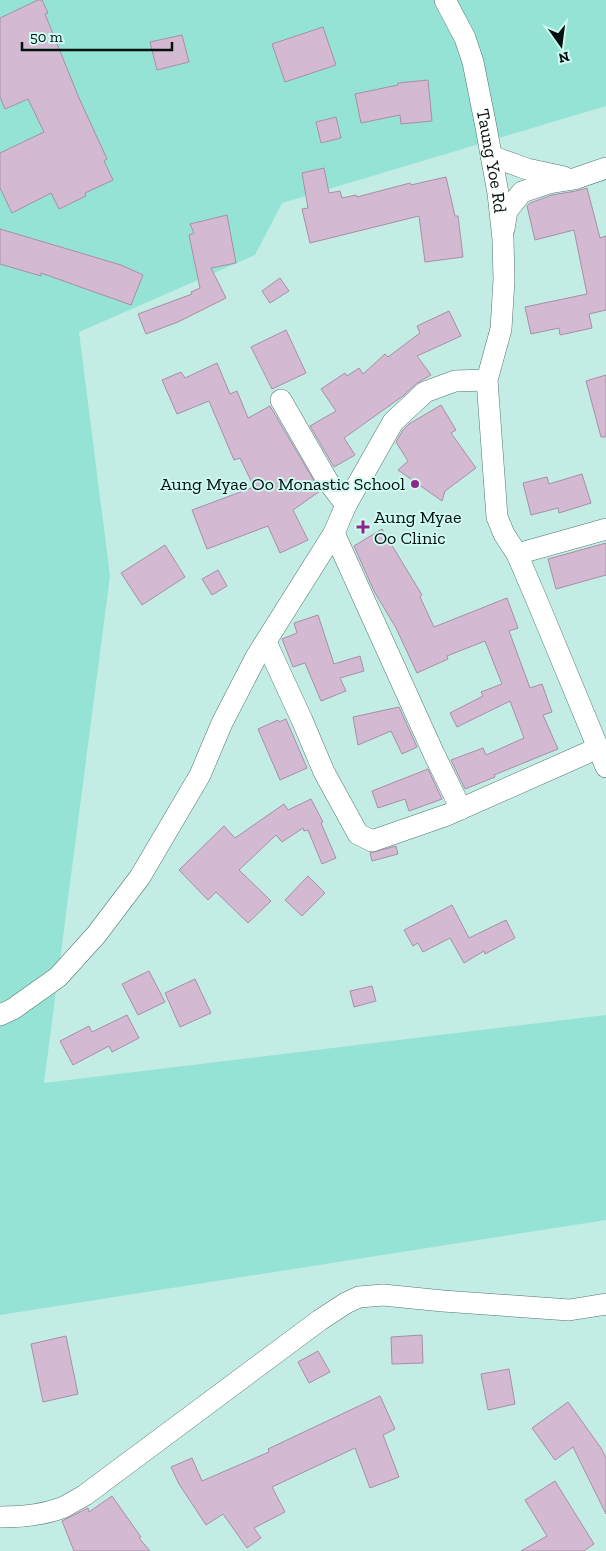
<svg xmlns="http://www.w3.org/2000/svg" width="606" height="1551" font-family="'Zilla Slab',serif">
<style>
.green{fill:#95e3d5}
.building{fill:#d4b9d2;stroke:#a88fa6}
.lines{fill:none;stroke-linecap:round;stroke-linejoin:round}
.street-casing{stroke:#517770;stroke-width:22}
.street{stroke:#fff;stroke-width:21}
.poi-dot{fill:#8e278c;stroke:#cff9f1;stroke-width:2}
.labels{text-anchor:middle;stroke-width:4;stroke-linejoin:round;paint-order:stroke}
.street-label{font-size:18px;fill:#03110f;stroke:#cff9f1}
.poi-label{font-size:18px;fill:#03110f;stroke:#cff9f1;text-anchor:end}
</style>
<rect width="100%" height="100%" fill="#c2ece4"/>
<path class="green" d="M 0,0 L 606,0 L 606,106 L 282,203 L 255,255 L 79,332 L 110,576 L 44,1083 L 606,1015 L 606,1220 L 0,1315 Z"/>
<g class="building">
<path d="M 38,0 L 42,0 L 48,13 L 45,14 L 79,98 L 107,159 L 104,161 L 113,180 L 85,193 L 86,196 L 59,209 L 51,193 L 12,213 L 0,188 L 0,153 L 44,132 L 28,99 L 5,109 L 0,97 L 0,18 Z"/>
<path d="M 323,27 L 336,65 L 285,82 L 272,44 Z"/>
<path d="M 182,35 L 189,62 L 157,70 L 150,42 Z"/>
<path d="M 428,80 L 432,121 L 401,124 L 400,115 L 361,123 L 355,94 L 398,85 L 398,83 Z"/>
<path d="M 336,117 L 341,138 L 321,143 L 316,122 Z"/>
<path d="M 324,168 L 329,193 L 340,191 L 342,198 L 356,195 L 357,197 L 410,183 L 411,185 L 446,177 L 455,216 L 458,216 L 463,257 L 425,262 L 419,216 L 310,243 L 302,209 L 308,208 L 302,173 Z"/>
<path d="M 587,188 L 600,238 L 606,236 L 606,310 L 589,314 L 592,328 L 560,335 L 559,328 L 531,334 L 525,307 L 587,294 L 574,230 L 535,240 L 527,206 L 530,203 L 552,195 L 576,191 Z"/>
<path d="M 227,215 L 236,263 L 211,268 L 226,298 L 178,322 L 146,334 L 138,314 L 192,294 L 191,292 L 200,288 L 189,235 L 194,233 L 190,224 Z"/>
<path d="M 0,229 L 121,265 L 143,275 L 131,305 L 41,273 L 41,276 L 0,264 Z"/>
<path d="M 280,278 L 289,291 L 270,303 L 262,291 Z"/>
<path d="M 449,311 L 461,336 L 417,356 L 431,375 L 417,383 L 403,396 L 344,438 L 355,455 L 334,467 L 310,426 L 336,411 L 321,389 L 345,373 L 347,376 L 359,368 L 363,374 L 385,354 L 388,357 L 420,333 L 417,326 Z"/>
<path d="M 286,330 L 306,373 L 272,389 L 251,347 Z"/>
<path d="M 217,363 L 230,394 L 237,391 L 248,418 L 270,406 L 320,491 L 293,510 L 308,540 L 280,553 L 268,526 L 207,549 L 192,510 L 254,487 L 240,458 L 234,460 L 209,401 L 177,414 L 162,380 L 181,372 L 185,378 Z"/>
<path d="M 606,375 L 606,437 L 601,437 L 586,381 Z"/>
<path d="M 441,405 L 456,430 L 451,433 L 476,468 L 445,491 L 442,501 L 398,470 L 408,461 L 396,442 L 403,430 L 409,424 Z"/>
<path d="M 582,474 L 591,503 L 559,513 L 558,508 L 531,515 L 523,483 L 547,477 L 549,484 Z"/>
<path d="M 382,529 L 422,595 L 420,597 L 434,627 L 507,598 L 518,628 L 509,631 L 530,688 L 542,684 L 552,712 L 543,715 L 558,749 L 494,775 L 495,777 L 465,789 L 451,760 L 483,748 L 486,755 L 524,738 L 510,701 L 457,727 L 450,713 L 483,696 L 481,692 L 502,684 L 485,641 L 447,656 L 448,659 L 417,673 L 396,628 L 374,591 L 354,546 Z"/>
<path d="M 606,543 L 606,575 L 556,589 L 548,559 Z"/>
<path d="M 165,545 L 185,577 L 142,605 L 121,573 Z"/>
<path d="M 218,570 L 227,586 L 212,595 L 202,579 Z"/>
<path d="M 318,615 L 334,664 L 360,656 L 364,671 L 340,678 L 346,691 L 321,701 L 305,663 L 293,667 L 282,639 L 297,633 L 294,623 Z"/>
<path d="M 399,707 L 417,747 L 402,754 L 391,731 L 358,745 L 353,717 Z"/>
<path d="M 286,719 L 307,768 L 280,780 L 258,729 L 278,720 L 279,722 Z"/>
<path d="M 428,769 L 442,799 L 409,811 L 405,799 L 378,808 L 372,791 Z"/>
<path d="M 311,799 L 323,822 L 321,823 L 336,858 L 322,864 L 308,830 L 304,831 L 303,828 L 282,842 L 276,835 L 239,870 L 271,901 L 248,923 L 216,892 L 208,900 L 179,870 L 224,826 L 235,838 L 284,804 L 288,810 Z"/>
<path d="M 396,846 L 398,854 L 372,861 L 370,853 Z"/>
<path d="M 308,876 L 325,893 L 302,916 L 285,900 Z"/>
<path d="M 452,905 L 469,938 L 506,920 L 515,938 L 485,954 L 484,951 L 464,963 L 450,938 L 423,952 L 418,943 L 413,946 L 404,930 Z"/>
<path d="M 149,971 L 165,1002 L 138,1015 L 122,984 Z"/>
<path d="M 195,979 L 211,1013 L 180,1027 L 165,993 Z"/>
<path d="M 372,986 L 376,1001 L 354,1007 L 350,991 Z"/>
<path d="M 127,1015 L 139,1038 L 112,1052 L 109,1046 L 73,1065 L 60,1041 L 89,1026 L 92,1032 Z"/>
<path d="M 422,1335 L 423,1363 L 392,1364 L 391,1337 Z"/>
<path d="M 66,1336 L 78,1394 L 43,1402 L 31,1344 Z"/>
<path d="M 318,1351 L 330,1372 L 309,1383 L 298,1362 Z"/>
<path d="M 509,1369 L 515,1404 L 488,1410 L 481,1374 Z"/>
<path d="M 380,1396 L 395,1429 L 383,1435 L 399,1477 L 370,1488 L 355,1448 L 272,1487 L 285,1512 L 254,1528 L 261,1538 L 247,1548 L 223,1514 L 206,1525 L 179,1484 L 171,1467 L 192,1458 L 202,1481 L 269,1452 L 268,1449 Z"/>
<path d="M 568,1402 L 601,1448 L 606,1458 L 606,1514 L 573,1447 L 555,1460 L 532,1428 Z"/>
<path d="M 555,1481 L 594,1544 L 584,1551 L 521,1551 L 547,1536 L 525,1500 Z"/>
<path d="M 112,1496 L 141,1537 L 139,1538 L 150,1551 L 74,1551 L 62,1521 L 88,1508 L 89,1512 Z"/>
</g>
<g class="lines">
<defs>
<g id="street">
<path id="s1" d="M 445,0 L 465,38 L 473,62 L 486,127 L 498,193 L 503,239 L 504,280 L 501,329 L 487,380 L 497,517 L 504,534 L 517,554 L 538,603 L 606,767"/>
<path d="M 491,156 L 527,169 L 564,177"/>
<path d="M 504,229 L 507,211 L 522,192 L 549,183 L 574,179 L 606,168"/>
<path d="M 281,400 L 327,480 L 346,505"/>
<path d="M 334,533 L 434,754 L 461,809"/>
<path d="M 517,554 L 606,529"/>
<path d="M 266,642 L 302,720 L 324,772 L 358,834 L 372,841 L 447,815 L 598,748"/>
<path d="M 0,1015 L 13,1009 L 58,977 L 96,935 L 140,877 L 200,775 L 222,723 L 256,657 L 334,533 L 346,505 L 393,422 L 425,392 L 455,381 L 487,380"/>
<path d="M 0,1517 C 21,1517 44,1515 64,1507 C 71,1503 78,1499 85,1495 L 320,1320 L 346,1303 L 359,1297 L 383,1295 L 443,1301 L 569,1310 L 606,1304"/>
</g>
</defs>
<use href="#street" class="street-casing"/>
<use href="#street" class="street"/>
</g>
<g class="poi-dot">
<circle cx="415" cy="484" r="5"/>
<path d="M360.5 519.5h5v5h5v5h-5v5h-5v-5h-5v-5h5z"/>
</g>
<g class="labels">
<g class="street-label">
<text dy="6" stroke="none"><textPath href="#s1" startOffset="169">Taung Yoe Rd</textPath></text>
</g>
<g class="poi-label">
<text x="405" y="490">Aung Myae Oo Monastic School</text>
<text x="374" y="523" text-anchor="start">Aung Myae<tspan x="374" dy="21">Oo Clinic</tspan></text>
</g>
</g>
<g transform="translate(561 45) rotate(166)" stroke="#cff9f1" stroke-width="4" paint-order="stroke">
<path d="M0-4L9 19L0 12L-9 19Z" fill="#03110f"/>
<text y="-8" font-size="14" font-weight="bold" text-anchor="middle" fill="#03110f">N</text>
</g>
<path d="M22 42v8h150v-8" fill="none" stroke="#03110f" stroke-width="2.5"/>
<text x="30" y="42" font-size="15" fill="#03110f" stroke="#cff9f1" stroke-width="4" paint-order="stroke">50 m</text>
</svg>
